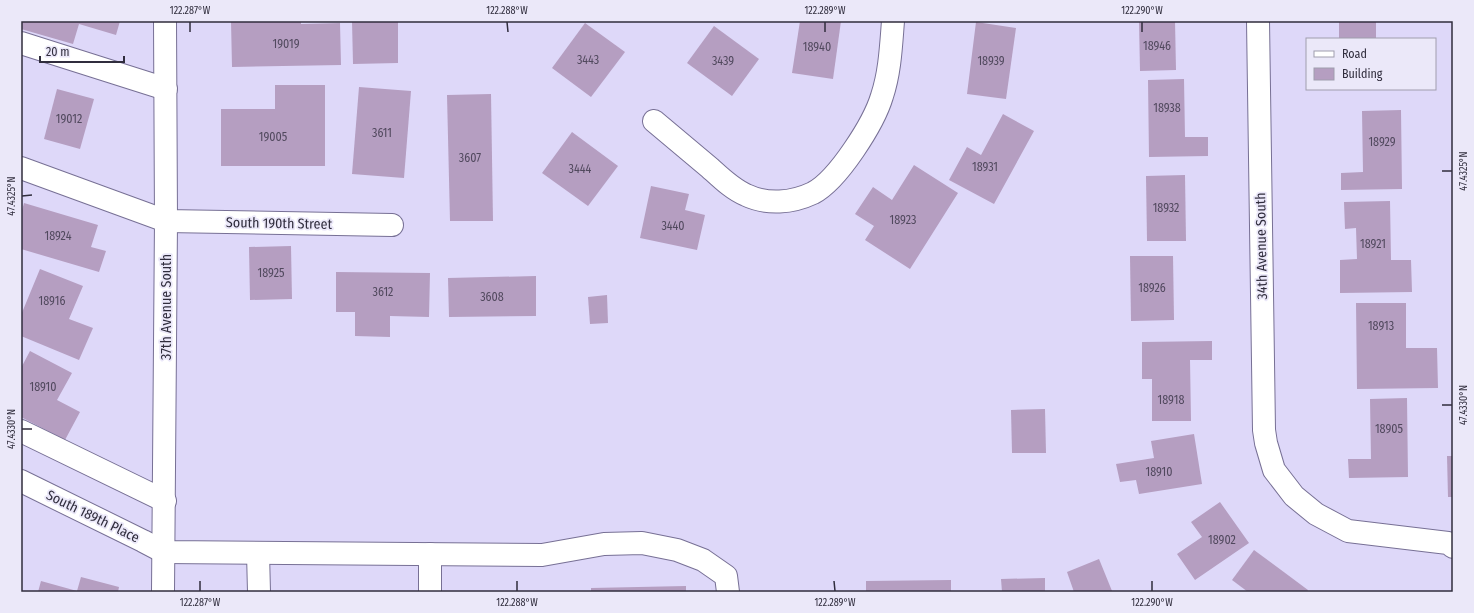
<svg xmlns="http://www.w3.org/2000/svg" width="1474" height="613" font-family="'Fira Sans Condensed',sans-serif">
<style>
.building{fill:#b59ec1}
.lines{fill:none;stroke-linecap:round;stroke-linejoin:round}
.minor-casing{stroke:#777095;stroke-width:24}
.minor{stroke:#fff;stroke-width:22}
.ticks{fill:none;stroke:#302d3d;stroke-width:1.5}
.labels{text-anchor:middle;stroke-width:3.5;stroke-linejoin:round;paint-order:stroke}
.number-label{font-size:12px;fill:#51495e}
.street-label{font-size:14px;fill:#302d3d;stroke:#ebe8f9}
.neatline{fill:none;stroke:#302d3d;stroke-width:1.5}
.ticks-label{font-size:10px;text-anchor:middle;fill:#302d3d}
</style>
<rect width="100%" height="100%" fill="#ded8f9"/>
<g class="building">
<path d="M 21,21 L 120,21 L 116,35 L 79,24 L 73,44 L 21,29 Z"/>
<path d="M 231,21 L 301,21 L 301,24 L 340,23 L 341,65 L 232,67 Z"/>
<path d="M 352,21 L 398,21 L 398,63 L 353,64 Z"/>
<path d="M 800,21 L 841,21 L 833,79 L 792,73 Z"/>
<path d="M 1139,21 L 1175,21 L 1176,70 L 1140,71 Z"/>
<rect x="1339" y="21" width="37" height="18"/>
<path d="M 976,22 L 1016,28 L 1006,99 L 967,94 Z"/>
<path d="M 585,23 L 625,52 L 591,97 L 552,68 Z"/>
<path d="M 714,26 L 759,59 L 732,96 L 687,63 Z"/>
<path d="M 1184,79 L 1185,137 L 1208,137 L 1208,156 L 1149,157 L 1148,80 Z"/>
<path d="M 275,85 L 325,85 L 325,166 L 221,166 L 221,109 L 275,109 Z"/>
<path d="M 359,87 L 411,91 L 404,178 L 352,174 Z"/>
<path d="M 57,89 L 94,99 L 80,149 L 44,139 Z"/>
<path d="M 491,94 L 493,221 L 450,221 L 447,95 Z"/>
<path d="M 1401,110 L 1402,189 L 1341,190 L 1341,173 L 1363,172 L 1362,111 Z"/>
<path d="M 1003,114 L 1034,131 L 994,204 L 949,180 L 967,147 L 981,155 Z"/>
<path d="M 572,132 L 618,166 L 588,206 L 542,173 Z"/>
<path d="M 914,165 L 958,193 L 910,269 L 865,240 L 874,226 L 855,214 L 873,187 L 892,200 Z"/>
<path d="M 1185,175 L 1186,241 L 1147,241 L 1146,176 Z"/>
<path d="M 651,186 L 689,194 L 685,210 L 705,215 L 697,250 L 640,238 Z"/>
<path d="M 1390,201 L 1391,260 L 1411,260 L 1412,292 L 1340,293 L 1340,260 L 1357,259 L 1356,228 L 1345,229 L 1344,202 Z"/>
<path d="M 24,203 L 98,225 L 91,247 L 106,251 L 99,272 L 21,249 L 21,214 Z"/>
<path d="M 291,246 L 292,299 L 250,300 L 249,247 Z"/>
<path d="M 1130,256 L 1173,256 L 1174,320 L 1131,321 Z"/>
<path d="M 40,269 L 83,286 L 69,319 L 93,328 L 79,360 L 21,336 L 21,315 Z"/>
<path d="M 336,272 L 430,273 L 429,317 L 390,316 L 390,337 L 355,336 L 355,312 L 336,312 Z"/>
<path d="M 536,276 L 536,316 L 449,317 L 448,278 Z"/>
<path d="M 607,295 L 608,323 L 590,324 L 588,297 Z"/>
<path d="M 1356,303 L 1406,303 L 1406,348 L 1437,348 L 1438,388 L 1357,389 Z"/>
<path d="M 1212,341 L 1212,360 L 1190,360 L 1191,421 L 1152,421 L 1152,379 L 1142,379 L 1142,342 Z"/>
<path d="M 30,351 L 72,373 L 57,400 L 80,412 L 65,440 L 21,417 L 21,368 Z"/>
<path d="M 1407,398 L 1408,477 L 1349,478 L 1348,459 L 1371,459 L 1370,399 Z"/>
<path d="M 1045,409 L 1046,453 L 1012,453 L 1011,410 Z"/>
<path d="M 1194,434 L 1202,484 L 1139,494 L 1136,480 L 1120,482 L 1116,464 L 1154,458 L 1151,441 Z"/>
<path d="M 1447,456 L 1453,456 L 1453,497 L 1448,497 Z"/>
<path d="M 1220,502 L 1249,543 L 1195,580 L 1177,554 L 1202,537 L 1191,522 Z"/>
<path d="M 1254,550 L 1308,590 L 1307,592 L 1248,592 L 1232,580 Z"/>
<path d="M 1099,559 L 1112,591 L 1074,592 L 1067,572 Z"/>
<path d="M 81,577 L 119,587 L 118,592 L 38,592 L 41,581 L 77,591 Z"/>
<path d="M 1045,578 L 1045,592 L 1002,592 L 1001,579 Z"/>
<path d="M 951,580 L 951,592 L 866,592 L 866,581 Z"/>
<path d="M 686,586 L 686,592 L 591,592 L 591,588 Z"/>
</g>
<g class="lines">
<defs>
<g id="minor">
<path d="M 1258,21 L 1264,430 L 1266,443 L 1274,470 L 1294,496 L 1316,514 L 1348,531 L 1448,543 L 1453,547"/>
<path d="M 21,43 L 166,89"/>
<path d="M 654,121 C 673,137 691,152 710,168 C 721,178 732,189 746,195 C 767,205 792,203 813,193 C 838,180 874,123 882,96 C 890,72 891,46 893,21"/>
<path d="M 21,168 L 166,221 L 392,225"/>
<path d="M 21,431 L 165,501"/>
<path d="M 21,481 L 143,541 L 164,552 L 542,555 L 604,544 L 642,543 L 677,550 L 703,560 L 726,576 L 728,592"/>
<path d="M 258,553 L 259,592"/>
<path d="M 430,554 L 430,592"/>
<path d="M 163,592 L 166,221 L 165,21"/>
</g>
</defs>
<use href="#minor" class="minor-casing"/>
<use href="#minor" class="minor"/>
</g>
<path class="ticks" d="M 190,22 L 190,32M 507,22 L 508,32M 825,22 L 825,32M 1142,22 L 1142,32M 1442,171 L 1452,171M 22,196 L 32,195M 1442,405 L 1452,405M 22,429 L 32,429M 200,581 L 200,591M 517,581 L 517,591M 834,581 L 835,591M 1152,581 L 1152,591"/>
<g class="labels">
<g class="number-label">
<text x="286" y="48">19019</text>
<text x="1157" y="50">18946</text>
<text x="817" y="51">18940</text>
<text x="588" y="64">3443</text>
<text x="723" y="65">3439</text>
<text x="991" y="65">18939</text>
<text x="1167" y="112">18938</text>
<text x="69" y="123">19012</text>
<text x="382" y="137">3611</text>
<text x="273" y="141">19005</text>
<text x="1382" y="146">18929</text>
<text x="470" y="162">3607</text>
<text x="985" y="171">18931</text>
<text x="580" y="173">3444</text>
<text x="1166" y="212">18932</text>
<text x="903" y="224">18923</text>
<text x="673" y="230">3440</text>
<text x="58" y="240">18924</text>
<text x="1373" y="248">18921</text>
<text x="271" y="277">18925</text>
<text x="1152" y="292">18926</text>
<text x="383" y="296">3612</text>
<text x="492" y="301">3608</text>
<text x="52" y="305">18916</text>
<text x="1381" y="330">18913</text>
<text x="43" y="391">18910</text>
<text x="1171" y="404">18918</text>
<text x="1389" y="433">18905</text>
<text x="1159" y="476">18910</text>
<text x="1222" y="544">18902</text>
</g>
<g class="street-label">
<text transform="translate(279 223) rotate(1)" y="5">South 190th Street</text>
<text transform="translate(1261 246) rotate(-91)" y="5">34th Avenue South</text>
<text transform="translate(166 307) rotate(-90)" y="5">37th Avenue South</text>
<text transform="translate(93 516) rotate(26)" y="5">South 189th Place</text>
</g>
</g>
<rect width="1474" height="613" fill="none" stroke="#ebe8f9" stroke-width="44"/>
<rect x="1306" y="38" width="130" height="52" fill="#ebe8f9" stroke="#a09dae"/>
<rect x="1314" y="51" width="20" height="6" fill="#ffffff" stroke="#a09dae"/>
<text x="1342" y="58" font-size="12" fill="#302d3d">Road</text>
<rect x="1314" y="68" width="20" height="12" fill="#b59ec1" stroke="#a09dae"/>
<text x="1342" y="78" font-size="12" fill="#302d3d">Building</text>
<path d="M40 56v6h84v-6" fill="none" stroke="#302d3d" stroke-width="2"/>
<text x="46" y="56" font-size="12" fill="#302d3d" stroke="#ebe8f9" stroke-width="3" paint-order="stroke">20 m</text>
<rect x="22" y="22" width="1430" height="569" class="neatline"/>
<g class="ticks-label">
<text x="190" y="14">122.287°W</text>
<text x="507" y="14">122.288°W</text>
<text x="825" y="14">122.289°W</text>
<text x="1142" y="14">122.290°W</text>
<text transform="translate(1463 171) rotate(-90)" y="4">47.4325°N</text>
<text transform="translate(11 196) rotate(-90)" y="4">47.4325°N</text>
<text transform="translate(1463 405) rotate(-90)" y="4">47.4330°N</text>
<text transform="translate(11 429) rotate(-90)" y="4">47.4330°N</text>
<text x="200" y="606">122.287°W</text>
<text x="517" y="606">122.288°W</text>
<text x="835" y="606">122.289°W</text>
<text x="1152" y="606">122.290°W</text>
</g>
</svg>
